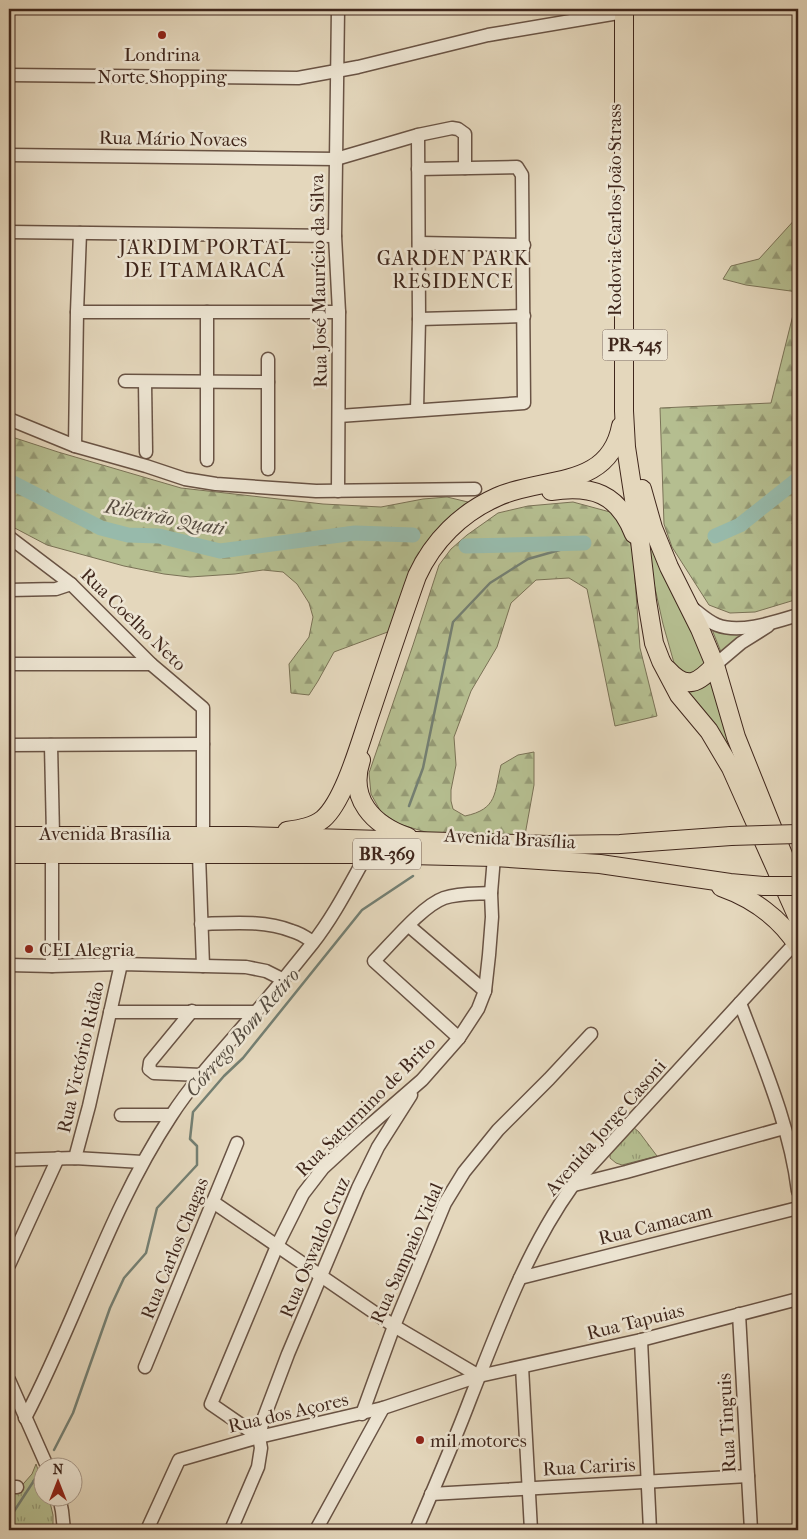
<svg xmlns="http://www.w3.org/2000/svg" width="807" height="1539" font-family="'IM FELL French Canon',serif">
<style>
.green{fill:#b5be90;stroke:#7a7256}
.forest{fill:url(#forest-firs);stroke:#7a7256}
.park{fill:url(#park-tufts);stroke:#7a7256}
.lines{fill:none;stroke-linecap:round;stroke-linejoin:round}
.stream{stroke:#747f72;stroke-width:2.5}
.river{stroke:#97baab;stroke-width:15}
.minor-casing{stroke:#695344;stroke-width:15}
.highway-casing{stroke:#40271c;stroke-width:20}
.minor{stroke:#ede5d3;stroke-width:12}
.highway{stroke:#e4d7bc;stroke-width:18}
.highway-bridge-casing{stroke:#40271c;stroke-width:20;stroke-linecap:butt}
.highway-bridge{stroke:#e4d7bc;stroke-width:18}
.poi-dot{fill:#8f2418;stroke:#ede5d3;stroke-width:2}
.labels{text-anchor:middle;stroke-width:5;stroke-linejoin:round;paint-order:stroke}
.shield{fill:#ede5d3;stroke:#746053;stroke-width:1}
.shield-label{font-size:18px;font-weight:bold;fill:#40271c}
.poi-label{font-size:19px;fill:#40271c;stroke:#ede5d3;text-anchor:start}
.street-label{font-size:19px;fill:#40271c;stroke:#ede5d3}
.neighbourhood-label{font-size:20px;letter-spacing:1px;fill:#40271c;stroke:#ede5d3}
.water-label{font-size:20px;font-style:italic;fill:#564c40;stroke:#ede5d3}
</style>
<defs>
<pattern id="forest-firs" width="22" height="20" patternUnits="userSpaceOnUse" patternTransform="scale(1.25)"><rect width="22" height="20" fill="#b5be90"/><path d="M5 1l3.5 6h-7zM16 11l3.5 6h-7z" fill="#959a75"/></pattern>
<pattern id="park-tufts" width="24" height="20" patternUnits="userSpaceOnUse" patternTransform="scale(1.25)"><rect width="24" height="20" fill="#b5be90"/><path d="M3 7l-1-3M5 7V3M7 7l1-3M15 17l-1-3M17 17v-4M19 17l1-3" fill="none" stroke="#959a75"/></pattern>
</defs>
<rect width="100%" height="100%" fill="#e4d7bc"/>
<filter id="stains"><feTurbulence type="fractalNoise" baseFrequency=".004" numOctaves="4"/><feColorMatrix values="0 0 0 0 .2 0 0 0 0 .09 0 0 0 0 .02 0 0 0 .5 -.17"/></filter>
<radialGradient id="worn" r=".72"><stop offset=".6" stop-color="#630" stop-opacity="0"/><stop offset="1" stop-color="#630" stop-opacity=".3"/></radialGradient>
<g class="green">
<path d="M 644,509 L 707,663 L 689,677 L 676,670 L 663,624 L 650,566 Z"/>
<path d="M 762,625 L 721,652 L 711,627 Z"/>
<path d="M 713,675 L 733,752 L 732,754 L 684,687 Z"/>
</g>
<g class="forest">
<path d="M 798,216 L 798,292 L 746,285 L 723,279 L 731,266 L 759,259 Z"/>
<path d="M 798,295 L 798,516 L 792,523 L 798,541 L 798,599 L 755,612 L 730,613 L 709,605 L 672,547 L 664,524 L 660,408 L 771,403 Z"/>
<path d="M 9,436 L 58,452 L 181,488 L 323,504 L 381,507 L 423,499 L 447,497 L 468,502 L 425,547 L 393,630 L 334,652 L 318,681 L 309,695 L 291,693 L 289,664 L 309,637 L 313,617 L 309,603 L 297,584 L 283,572 L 263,570 L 235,574 L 190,577 L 164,574 L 124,566 L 47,545 L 9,525 Z"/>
<path d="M 573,502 L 610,512 L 626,526 L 633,552 L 640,648 L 657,716 L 615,726 L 587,589 L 569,578 L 536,580 L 511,603 L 497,647 L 471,691 L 454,737 L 456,765 L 451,790 L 451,801 L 453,809 L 465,816 C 498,809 494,793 501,765 L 518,755 L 534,752 L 534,785 L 525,835 L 442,837 L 399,824 L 381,812 L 371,794 L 369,773 L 413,645 L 439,565 L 451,549 L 467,535 L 498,513 L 528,506 Z"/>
</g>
<g class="park">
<path d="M 633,1127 L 639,1132 L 657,1156 L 622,1165 L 616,1163 L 610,1158 L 610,1153 Z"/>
<path d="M 36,1464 L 42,1481 L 42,1496 L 49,1497 L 49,1498 L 53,1515 L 53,1530 L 9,1530 L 9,1492 L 16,1492 L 32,1474 Z"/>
</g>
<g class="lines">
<g class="stream">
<path d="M 409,806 L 423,768 L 453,622 L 490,583 L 528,559 L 584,543"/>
<path d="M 54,1450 L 73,1413 L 110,1308 L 124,1278 L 146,1253 L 157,1208 L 197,1165 L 197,1146 L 190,1139 L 193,1112 L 224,1076 L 243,1058 L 362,910 L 413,876"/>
<path d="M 9,1519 L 35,1479"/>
</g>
<g class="river">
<path d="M 9,481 L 101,528 L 128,535 L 159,536 L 220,551 L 355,533 L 413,535"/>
<path d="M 715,536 L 740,525 L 798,479"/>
<path d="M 466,546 L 584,543"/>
</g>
<defs>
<g id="minor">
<path d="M 9,75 L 298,78 L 358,67 L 488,35 L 624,12"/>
<path d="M 9,155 L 336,159 L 418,135 L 452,128 L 458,129 L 465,134 L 465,168"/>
<path d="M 9,232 L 335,236"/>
<path d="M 419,243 L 524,245"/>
<path d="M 77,312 L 339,312"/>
<path d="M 207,312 L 207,460"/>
<path d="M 419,319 L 524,316"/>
<path d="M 268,359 L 268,469"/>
<path d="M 125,381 L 268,382"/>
<path d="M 145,382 L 146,452"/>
<path d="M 417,410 L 419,319 L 418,135"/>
<path d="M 339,416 L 524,403 L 522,175 L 517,167 L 418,169"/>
<path d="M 9,419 L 75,446 L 146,466 L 185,479 L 216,484 L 316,491 L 475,489"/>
<path d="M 75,446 L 77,312 L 80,233"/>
<path d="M 338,491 L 339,312 L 335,236 L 338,9"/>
<path d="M 9,537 L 71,584 L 151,664 L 203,708 L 203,836"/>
<path d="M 9,590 L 56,589 L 71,584"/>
<path d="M 691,607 C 699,613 707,621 717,625 C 740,634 775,622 798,615"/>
<path d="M 9,664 L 151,664"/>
<path d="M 715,665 L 741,643 L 768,626"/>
<path d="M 9,745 L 203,744"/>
<path d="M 51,745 L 53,835"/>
<path d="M 52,854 L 52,966"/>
<path d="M 199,855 L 203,966"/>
<path d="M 201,924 C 231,923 264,920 292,931 C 300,933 307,938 313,942"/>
<path d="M 409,926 L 485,991"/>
<path d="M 9,965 L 52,966 L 121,964 L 246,967 L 266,971 L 282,979"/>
<path d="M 740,1003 C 763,1064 790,1126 798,1191"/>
<path d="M 192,1011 L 150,1062 L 149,1069 L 154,1073 L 201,1075"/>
<path d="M 110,1012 L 256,1012"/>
<path d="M 459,1038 L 374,961 C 392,943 422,906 444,898 C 459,893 476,894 491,893"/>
<path d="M 121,1115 L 171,1115"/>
<path d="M 75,1158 L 89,1106 L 121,964"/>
<path d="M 9,1160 L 75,1158 L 142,1162"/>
<path d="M 574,1185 L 626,1172 L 784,1128"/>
<path d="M 213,1202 L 394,1326 L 479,1376"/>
<path d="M 9,1265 L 58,1158"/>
<path d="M 520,1278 L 798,1208"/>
<path d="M 739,1314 L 751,1530"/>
<path d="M 641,1340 L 650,1530"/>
<path d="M 145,1367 L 237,1143"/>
<path d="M 522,1367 L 531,1530"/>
<path d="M 9,1380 L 47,1466"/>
<path d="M 362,1414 L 394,1326 L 445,1203 L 464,1172 L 498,1130 L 549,1079 L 591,1034"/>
<path d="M 25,1418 C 77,1319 109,1210 171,1116 C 193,1082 221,1052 247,1022 C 270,997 291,970 312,944 C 334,916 350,884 367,854"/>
<path d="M 259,1437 L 211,1404 L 277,1246 L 303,1194 L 323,1168 L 361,1133 L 422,1080 L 459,1038 L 478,1009 L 485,991 L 489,955 L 492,917 L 491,893 L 494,857"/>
<path d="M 9,1487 L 17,1487"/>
<path d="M 431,1494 L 748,1476"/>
<path d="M 59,1496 L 62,1511 L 64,1530"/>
<path d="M 147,1530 L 179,1460 L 259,1437 L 383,1408 L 479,1376 L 641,1340 L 798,1299"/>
<path d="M 231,1530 L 258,1467 L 261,1448 L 259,1437 L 263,1420 L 288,1354 L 358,1188 L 378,1147 L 411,1095"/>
<path d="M 316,1530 L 383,1408"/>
<path d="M 416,1530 C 435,1486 454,1442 471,1397 C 500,1324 527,1249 573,1185 L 796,942"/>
</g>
<g id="highway">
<path d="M 624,9 L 624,411 L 626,447 L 639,532 L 647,601 L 654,643 L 661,661 L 679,695 L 709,731 L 731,768 L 798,918"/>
<path d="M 642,489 L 653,528 L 669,567 L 700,629 L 715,665 L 736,737 L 790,872"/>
<path d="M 551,491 C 592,485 618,493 634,534"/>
<path d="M 667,669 C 687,691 698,683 715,665"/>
<path d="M 361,760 C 348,799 373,825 408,837"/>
<path d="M 287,831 C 300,829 313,827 323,819 C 345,800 361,739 371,711 C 386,666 401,621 417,576 C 433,541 461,513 497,497 C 542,476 609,490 621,426"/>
<path d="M 9,836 L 245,836 L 549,845 L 620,844 L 731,836"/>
<path d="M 9,854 L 367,854 L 494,857 L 600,864 L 730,883 L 764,886"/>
<path d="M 721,887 C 752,898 780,918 798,946"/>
</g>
</defs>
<use href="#minor" class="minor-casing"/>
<use href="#highway" class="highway-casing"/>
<use href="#minor" class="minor"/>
<use href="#highway" class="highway"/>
<defs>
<g id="highway-bridge">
<path d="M 731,836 L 798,834"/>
<path d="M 764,886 L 798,886"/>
</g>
</defs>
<use href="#highway-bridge" class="highway-bridge-casing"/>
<use href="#highway-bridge" class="highway-bridge"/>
</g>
<g class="poi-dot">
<circle cx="162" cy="35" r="5"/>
<circle cx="29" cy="949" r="5"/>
<circle cx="420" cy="1440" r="5"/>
</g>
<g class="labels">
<g class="shield">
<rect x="602.5" y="329.5" width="65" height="31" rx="4"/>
<rect x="353" y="838.5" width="68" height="31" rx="4"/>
</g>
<g class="shield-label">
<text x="635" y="351">PR-545</text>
<text x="387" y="860">BR-369</text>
</g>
<g class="poi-label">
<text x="162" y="61" text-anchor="middle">Londrina<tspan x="162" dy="22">Norte Shopping</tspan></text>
<text x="39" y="956">CEI Alegria</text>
<text x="430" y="1447">mil motores</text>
</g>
<g class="street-label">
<text transform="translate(173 138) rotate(1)" y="7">Rua Mário Novaes</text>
<text transform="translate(614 210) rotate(-90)" y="7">Rodovia Carlos João Strass</text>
<text transform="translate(318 281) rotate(-91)" y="7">Rua José Maurício da Silva</text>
<text transform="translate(134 619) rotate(44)" y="7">Rua Coelho Neto</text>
<text x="105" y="840">Avenida Brasília</text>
<text transform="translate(510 838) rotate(3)" y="7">Avenida Brasília</text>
<text transform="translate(80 1057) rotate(-77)" y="7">Rua Victório Ridão</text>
<text transform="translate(365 1106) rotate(-45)" y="7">Rua Saturnino de Brito</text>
<text transform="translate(605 1127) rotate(-49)" y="7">Avenida Jorge Casoni</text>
<text transform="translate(655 1224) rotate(-14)" y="7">Rua Camacam</text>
<text transform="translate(314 1247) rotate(-67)" y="7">Rua Oswaldo Cruz</text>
<text transform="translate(174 1248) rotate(-68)" y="7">Rua Carlos Chagas</text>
<text transform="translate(406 1253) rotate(-66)" y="7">Rua Sampaio Vidal</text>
<text transform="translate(635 1321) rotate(-14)" y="7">Rua Tapuias</text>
<text transform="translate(288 1412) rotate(-13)" y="7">Rua dos Açores</text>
<text transform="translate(726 1423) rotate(-93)" y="7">Rua Tinguis</text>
<text transform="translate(589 1466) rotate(-3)" y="7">Rua Cariris</text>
</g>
<g class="neighbourhood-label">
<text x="205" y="254">JARDIM PORTAL<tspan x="205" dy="23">DE ITAMARACÁ</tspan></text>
<text x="453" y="265">GARDEN PARK<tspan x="453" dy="23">RESIDENCE</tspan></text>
</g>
<g class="water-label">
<text transform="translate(165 517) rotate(11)" y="7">Ribeirão Quati</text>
<text transform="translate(242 1032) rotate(-49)" y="7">Córrego Bom Retiro</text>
</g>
</g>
<rect width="807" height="1539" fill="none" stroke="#e4d7bc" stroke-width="30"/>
<rect x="10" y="10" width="787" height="1519" fill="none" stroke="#40271c" stroke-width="2.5"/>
<rect x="15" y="15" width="777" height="1509" fill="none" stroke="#40271c"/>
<g transform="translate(58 1482)"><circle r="24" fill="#ede5d3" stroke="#a8998a"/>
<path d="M0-4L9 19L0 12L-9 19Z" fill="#8f2418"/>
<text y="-8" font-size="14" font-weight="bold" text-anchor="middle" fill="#40271c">N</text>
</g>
<rect width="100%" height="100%" filter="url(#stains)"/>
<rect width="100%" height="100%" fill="url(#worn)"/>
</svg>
